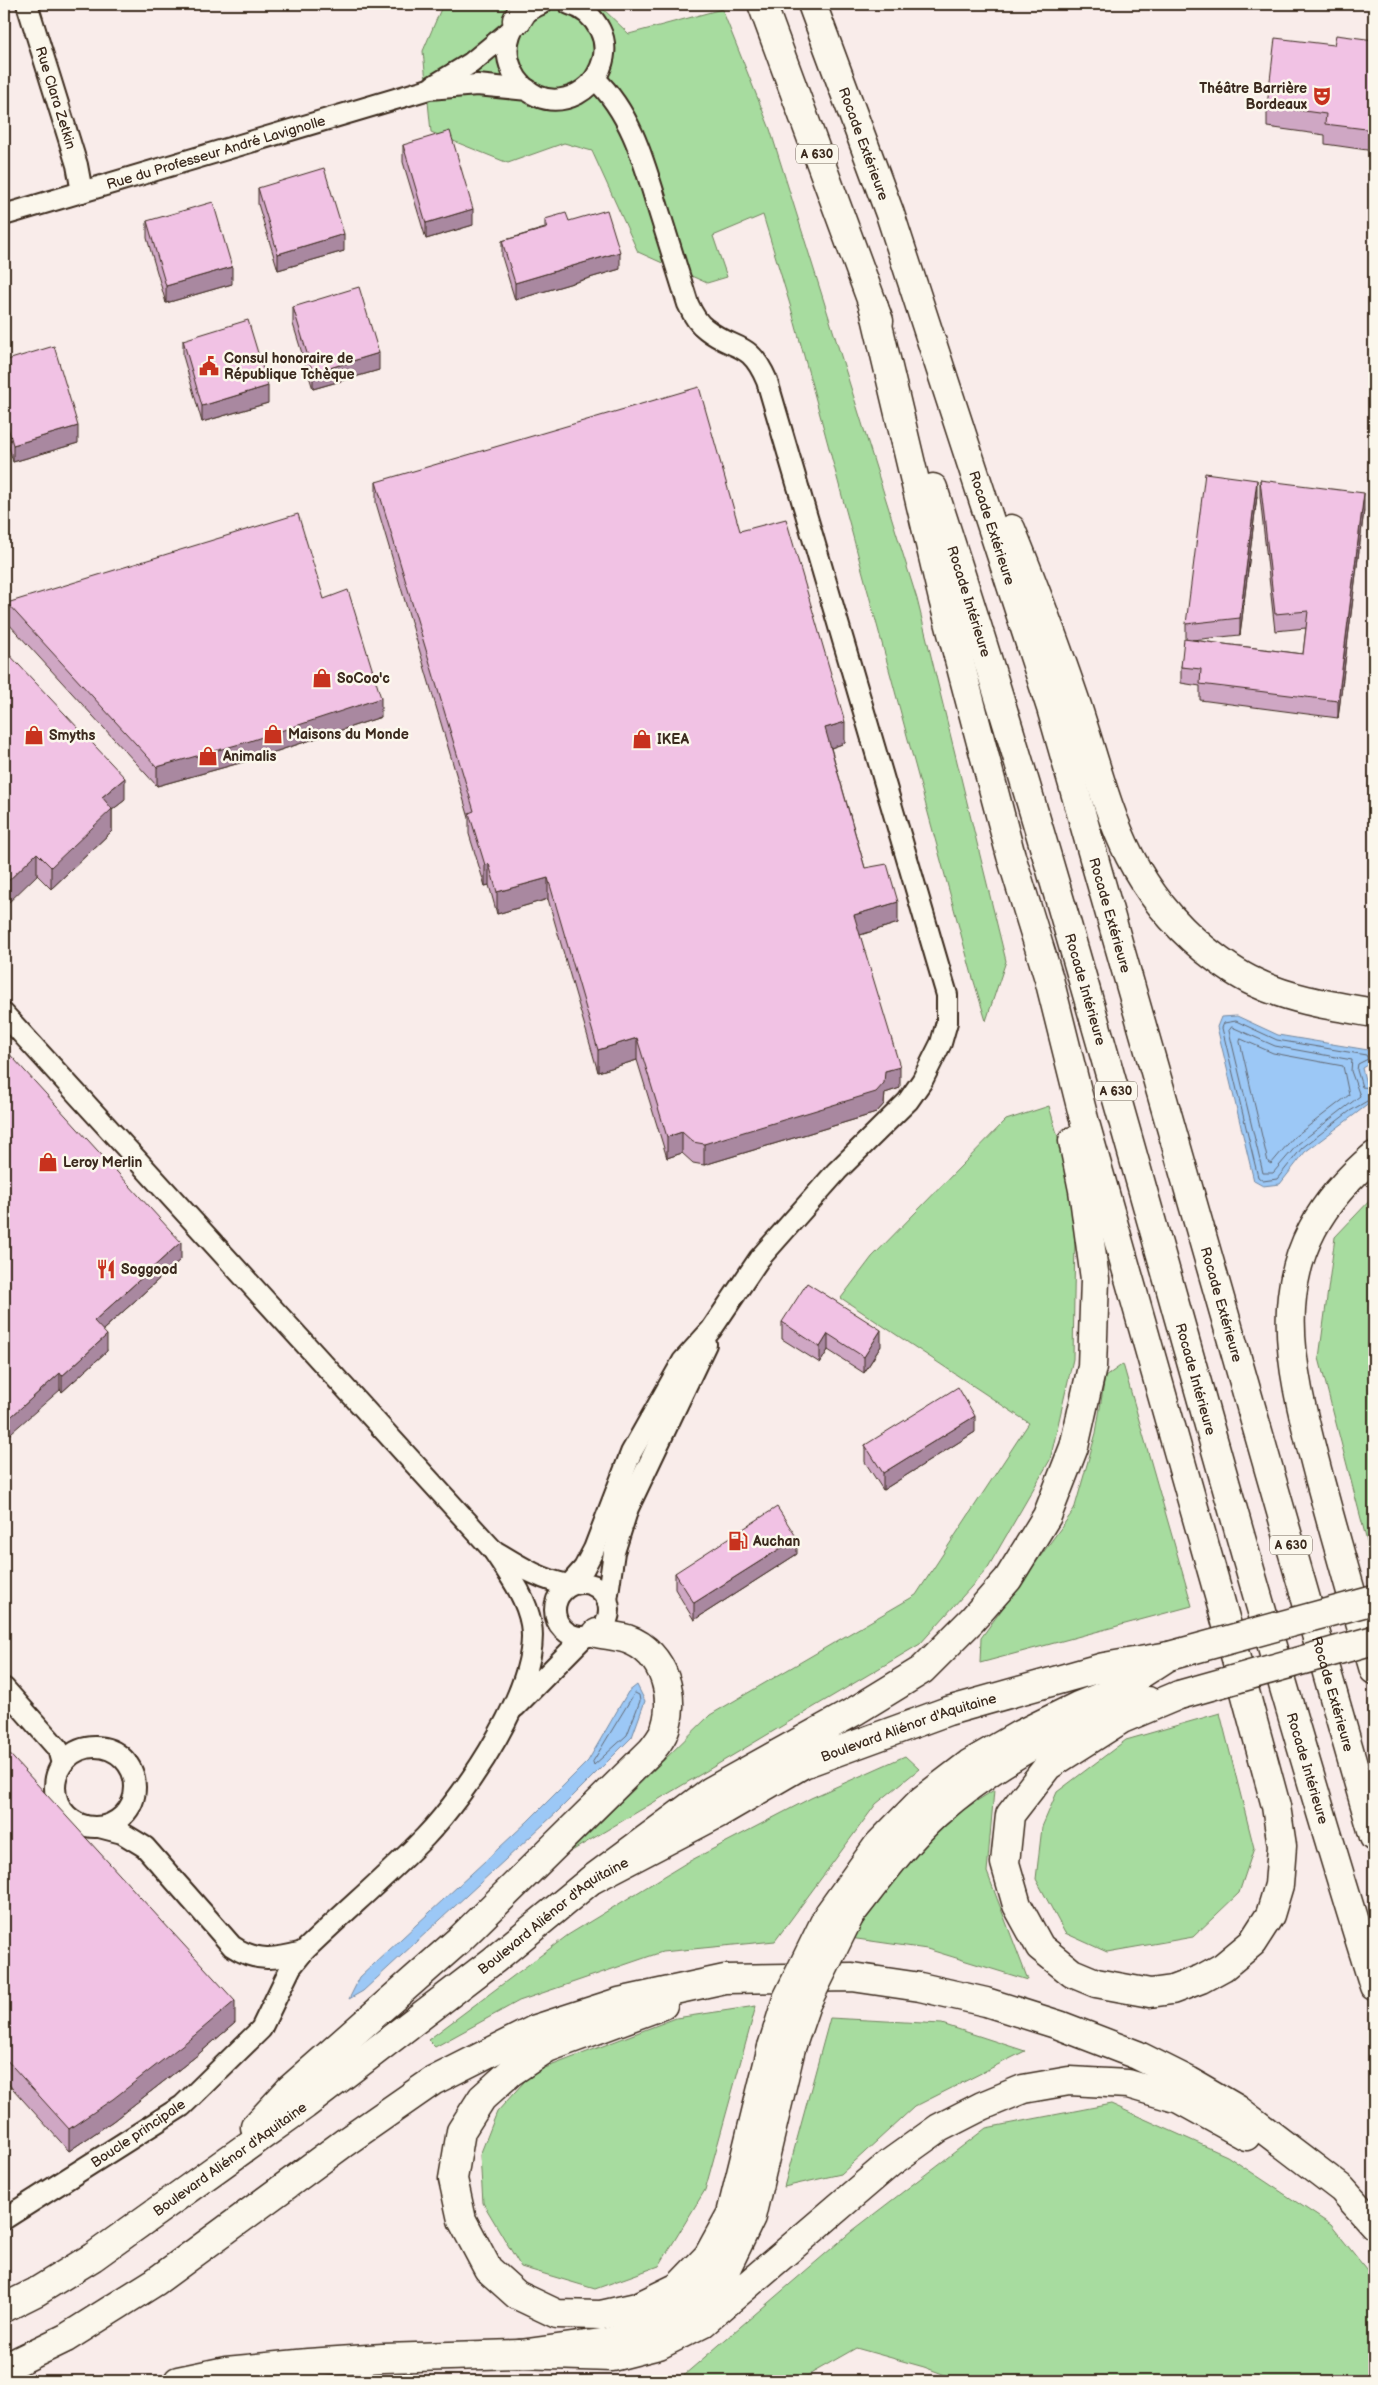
<svg xmlns="http://www.w3.org/2000/svg" width="1378" height="2385" font-family="'Balsamiq Sans',sans-serif">
<style>
.green{fill:#a7dc9f;stroke:#71835e}
.water{fill:#9cc8f6;stroke:#7589a0}
.lines{fill:none;stroke-linecap:round;stroke-linejoin:round}
.shore{stroke:#626974;stroke-width:1}
.minor-casing{stroke:#3b2a1e;stroke-width:24}
.trunk-casing{stroke:#3b2a1e;stroke-width:31}
.motorway-casing{stroke:#3b2a1e;stroke-width:31}
.minor{stroke:#fbf7ec;stroke-width:20}
.trunk{stroke:#fbf7ec;stroke-width:28}
.motorway{stroke:#fbf7ec;stroke-width:28}
.trunk-bridge-casing{stroke:#3b2a1e;stroke-width:31;stroke-linecap:butt}
.motorway-bridge-casing{stroke:#3b2a1e;stroke-width:31;stroke-linecap:butt}
.trunk-bridge{stroke:#fbf7ec;stroke-width:28}
.motorway-bridge{stroke:#fbf7ec;stroke-width:28}
.wall{fill:#cfa7c4;stroke:#3b2a1e}
.shaded-wall{fill:#a988a0;stroke:#3b2a1e}
.building{fill:#f1c2e4;stroke:#3b2a1e}
.labels{text-anchor:middle;stroke-width:5;stroke-linejoin:round;paint-order:stroke}
.shield{fill:#fbf7ec;stroke:#75685c;stroke-width:1}
.shield-label{font-size:12px;font-weight:bold;fill:#3b2a1e}
.poi-label{font-size:14px;font-weight:bold;fill:#3b2a1e;stroke:#fbf7ec;text-anchor:start}
.street-label{font-size:14px;fill:#3b2a1e;stroke:#fbf7ec}
</style>
<rect width="100%" height="100%" fill="#f9ecea"/>
<filter id="ink" filterUnits="userSpaceOnUse"><feTurbulence type="fractalNoise" baseFrequency=".02" numOctaves="2"/><feDisplacementMap in="SourceGraphic" scale="10" xChannelSelector="R" yChannelSelector="G"/><feConvolveMatrix kernelMatrix="1 2 1 2 8 2 1 2 1" color-interpolation-filters="sRGB"/></filter>
<g filter="url(#ink)">
<g class="green">
<path d="M 443,4 L 598,4 L 629,34 L 722,9 L 770,129 L 917,599 L 1006,961 L 986,1021 L 972,975 L 791,308 L 763,215 L 713,236 L 727,277 L 707,283 L 638,252 L 592,151 L 564,143 L 508,163 L 431,132 L 423,51 Z"/>
<path d="M 1049,1106 L 1064,1158 L 1075,1236 L 1073,1359 L 1050,1460 L 987,1569 L 920,1644 L 570,1852 L 710,1715 L 916,1595 L 1029,1423 L 841,1298 L 872,1257 L 1006,1120 Z"/>
<path d="M 1374,1196 L 1374,1556 L 1371,1557 L 1319,1358 L 1335,1237 Z"/>
<path d="M 1123,1364 L 1192,1606 L 980,1663 L 981,1638 L 1074,1510 L 1096,1433 L 1105,1377 Z"/>
<path d="M 1220,1713 L 1254,1848 L 1239,1893 L 1193,1937 L 1107,1952 L 1065,1933 L 1036,1879 L 1042,1827 L 1057,1792 L 1126,1740 Z"/>
<path d="M 905,1756 L 919,1769 L 876,1804 L 775,1941 L 662,1952 L 519,2001 L 435,2047 L 428,2040 L 568,1935 L 686,1863 L 811,1798 Z"/>
<path d="M 994,1790 L 987,1872 L 1028,1980 L 927,1949 L 850,1938 L 902,1869 L 947,1820 Z"/>
<path d="M 756,2006 L 705,2190 L 659,2266 L 595,2289 L 521,2267 L 483,2203 L 480,2155 L 497,2112 L 532,2073 L 676,2018 Z"/>
<path d="M 830,2018 L 942,2024 L 1025,2051 L 914,2107 L 841,2174 L 784,2187 Z"/>
<path d="M 1111,2104 L 1227,2156 L 1331,2225 L 1374,2279 L 1374,2381 L 961,2381 L 924,2367 L 856,2348 L 798,2381 L 677,2381 L 852,2231 L 986,2128 Z"/>
</g>
<g class="water">
<path d="M 1237,1016 L 1278,1035 L 1374,1051 L 1374,1061 L 1362,1068 L 1366,1084 L 1374,1083 L 1374,1100 L 1305,1152 L 1280,1184 L 1263,1186 L 1254,1181 L 1217,1027 L 1221,1017 Z"/>
<path d="M 637,1685 L 645,1701 L 632,1737 L 557,1812 L 363,1991 L 349,1999 L 360,1977 L 527,1822 L 588,1761 L 628,1692 Z"/>
</g>
<g class="lines">
<g class="shore">
<path d="M 1232,1027 L 1275,1046 L 1352,1060 L 1351,1071 L 1360,1096 L 1298,1144 L 1273,1173 L 1263,1173 L 1229,1031 Z"/>
<path d="M 1241,1039 L 1273,1053 L 1343,1066 L 1349,1095 L 1293,1138 L 1271,1164 L 1268,1162 L 1240,1042 Z"/>
<path d="M 1374,1088 L 1362,1087 L 1357,1070 L 1358,1064 L 1368,1059 L 1366,1055 L 1277,1040 L 1236,1021 L 1224,1023 L 1222,1028 L 1258,1177 L 1263,1181 L 1277,1179 L 1302,1148 L 1350,1111 L 1374,1097"/>
<path d="M 635,1693 L 639,1695 L 640,1701 L 627,1735 L 594,1765 L 593,1762 Z"/>
</g>
<defs>
<g id="minor">
<path id="s1" d="M 27,4 L 77,165 L 82,192"/>
<path d="M 541,4 C 474,32 519,123 577,94 C 586,89 593,83 598,73 C 605,60 607,44 600,30 C 593,16 583,8 569,4"/>
<path d="M 433,86 L 471,63 L 510,31"/>
<path id="s2" d="M 4,215 L 429,89 L 477,85 L 528,90"/>
<path d="M 4,1014 L 493,1550 C 508,1573 526,1596 531,1624 C 541,1685 466,1794 425,1837 C 386,1877 343,1913 303,1952 L 291,1967 L 261,2029 L 182,2106 L 4,2219"/>
<path d="M 493,1550 C 518,1565 540,1580 569,1585 L 584,1568 L 594,1549 L 631,1453 L 683,1361 L 711,1330 L 759,1259 L 837,1171 L 908,1101 L 922,1081 L 941,1043 L 947,1022 L 947,995 L 767,381 C 749,339 735,352 706,329 C 697,323 692,313 688,304 C 678,272 668,240 658,208 C 644,162 631,113 595,79"/>
<circle cx="582" cy="1610" r="27"/>
<path d="M 607,1600 L 614,1552 L 628,1508 L 706,1344"/>
<path d="M 4,1688 L 58,1749 L 62,1764"/>
<path d="M 515,1707 L 584,1637"/>
<circle cx="95" cy="1787" r="40"/>
<path d="M 99,1827 L 122,1833 L 145,1847 L 232,1946 C 257,1963 276,1959 303,1952"/>
</g>
<g id="trunk">
<path d="M 850,1915 C 877,1881 903,1844 936,1814 C 992,1764 1074,1715 1148,1701"/>
<path d="M 255,2127 L 290,2089 L 459,1940 L 652,1750 C 656,1745 660,1740 663,1734 C 678,1700 665,1652 627,1639 C 617,1636 606,1635 597,1633"/>
<path id="s3" d="M 4,2308 L 36,2292 L 93,2257 L 305,2105 L 494,1960 L 591,1880 L 719,1813 L 803,1764 L 948,1711 L 1104,1667 L 1169,1656"/>
<path d="M 178,2381 L 226,2371 L 308,2363 L 383,2358 L 520,2354 L 608,2342 L 651,2330 L 692,2305 L 725,2271 L 751,2217 L 791,2048"/>
</g>
<g id="motorway">
<path d="M 762,4 L 879,321"/>
<path id="s4" d="M 812,4 L 890,214 L 1051,708 L 1374,1837"/>
<path d="M 517,20 L 527,4"/>
<path d="M 873,304 L 943,599 L 1011,856 L 1049,979 L 1085,1123 L 1219,1596 L 1276,1806 L 1282,1846 L 1279,1885 L 1270,1915 L 1252,1943 L 1223,1967 L 1201,1979 L 1172,1990 L 1150,1993 L 1096,1983 L 1072,1973 L 1040,1947 L 1017,1905 L 1005,1863 L 1010,1815 L 1048,1766 L 1122,1719 L 1179,1695"/>
<path id="s5" d="M 933,488 C 1095,983 1218,1489 1374,1986"/>
<path d="M 1011,529 C 1034,586 1056,644 1076,703 C 1108,800 1120,880 1204,949 C 1219,961 1236,974 1254,982 C 1291,1000 1334,1006 1374,1013"/>
<path d="M 1374,1156 C 1259,1252 1286,1353 1320,1481 C 1337,1544 1355,1607 1374,1670"/>
<path d="M 591,1880 L 711,1791 L 855,1711 L 922,1670 L 972,1620 L 1008,1579 L 1047,1516 L 1074,1447 L 1092,1367 L 1095,1279 L 1083,1190 L 1073,1141"/>
<path d="M 828,1915 L 878,1845 L 922,1800 L 969,1764 L 1021,1734 L 1078,1706 L 1113,1692 L 1169,1656"/>
<path d="M 663,2005 L 547,2048 L 511,2072 L 482,2098 L 461,2131 L 453,2179 L 462,2220 L 488,2269 L 517,2295 L 557,2314 L 601,2315 L 637,2307 L 678,2287 L 708,2256 L 731,2214 L 772,2047"/>
<path d="M 520,2354 L 612,2357 L 659,2345 L 703,2323 L 890,2163 L 939,2128 L 982,2106 L 1023,2089 L 1069,2081 L 1128,2084 L 1179,2099 L 1246,2136"/>
<path d="M 4,2368 L 66,2338 L 155,2282 L 344,2143 L 433,2081 L 536,2029 L 619,2002 L 725,1979 L 852,1977 L 920,1987 L 986,2002 L 1059,2025 L 1137,2055 L 1189,2081 L 1237,2109 L 1342,2189 L 1374,2225"/>
</g>
</defs>
<use href="#minor" class="minor-casing"/>
<use href="#trunk" class="trunk-casing"/>
<use href="#motorway" class="motorway-casing"/>
<use href="#minor" class="minor"/>
<use href="#trunk" class="trunk"/>
<use href="#motorway" class="motorway"/>
<defs>
<g id="trunk-bridge">
<path d="M 1169,1656 L 1374,1600"/>
<path d="M 1179,1695 L 1374,1640"/>
<path d="M 791,2048 L 806,2004 L 850,1915"/>
</g>
<path id="motorway-bridge" d="M 772,2047 L 787,1999 L 828,1915"/>
</defs>
<use href="#trunk-bridge" class="trunk-bridge-casing"/>
<use href="#motorway-bridge" class="motorway-bridge-casing"/>
<use href="#trunk-bridge" class="trunk-bridge"/>
<use href="#motorway-bridge" class="motorway-bridge"/>
</g>
<g class="wall">
<path d="M 1374,40 L 1374,151 L 1325,144 L 1325,135 L 1267,127 L 1267,106 L 1334,45 Z"/>
<path d="M 403,145 L 473,225 L 426,239 L 403,162 Z"/>
<path d="M 258,188 L 344,251 L 278,270 L 258,204 Z"/>
<path d="M 545,219 L 569,221 L 620,269 L 515,300 L 502,257 L 502,241 L 545,228 Z"/>
<path d="M 147,221 L 232,284 L 166,303 L 147,238 Z"/>
<path d="M 293,307 L 379,370 L 313,389 L 293,324 Z"/>
<path d="M 183,340 L 268,403 L 202,422 L 183,356 Z"/>
<path d="M 4,361 L 78,443 L 13,462 L 4,429 Z"/>
<path d="M 1260,480 L 1364,510 L 1338,718 L 1200,700 L 1200,686 L 1181,683 L 1181,667 L 1186,640 L 1186,624 L 1257,496 L 1240,635 L 1192,640 L 1303,654 L 1306,628 L 1275,631 L 1260,497 Z"/>
<path d="M 376,482 L 740,531 L 845,743 L 831,748 L 865,868 L 898,923 L 860,935 L 900,1088 L 885,1093 L 884,1104 L 876,1113 L 704,1165 L 693,1163 L 682,1153 L 667,1158 L 637,1060 L 598,1072 L 548,899 L 497,914 L 489,885 L 485,886 L 469,834 L 469,818 L 376,503 Z"/>
<path d="M 324,599 L 381,717 L 247,761 L 157,786 L 7,622 L 7,603 Z"/>
<path d="M 4,649 L 125,800 L 112,810 L 112,831 L 51,889 L 37,875 Z"/>
<path d="M 4,1048 L 181,1259 L 103,1330 L 107,1351 L 62,1392 L 60,1390 Z"/>
<path d="M 782,1322 L 881,1346 L 864,1373 L 828,1350 L 820,1363 L 782,1339 Z"/>
<path d="M 975,1432 L 883,1490 L 865,1462 L 865,1445 Z"/>
<path d="M 797,1554 L 694,1620 L 675,1589 L 675,1573 Z"/>
<path d="M 4,1748 L 235,2023 L 195,2057 L 113,2121 L 69,2151 L 4,2079 Z"/>
</g>
<g class="shaded-wall">
<path d="M 473,209 L 473,225 L 426,239 L 426,223 Z"/>
<path d="M 344,234 L 344,251 L 278,270 L 278,254 Z"/>
<path d="M 620,252 L 620,269 L 515,300 L 515,283 Z"/>
<path d="M 232,267 L 232,284 L 166,303 L 166,286 Z"/>
<path d="M 379,353 L 379,370 L 313,389 L 313,373 Z"/>
<path d="M 268,386 L 268,403 L 202,422 L 202,406 Z"/>
<path d="M 78,426 L 78,443 L 13,462 L 13,445 Z"/>
<path d="M 1257,480 L 1257,496 L 1240,635 L 1240,618 Z"/>
<path d="M 1364,493 L 1364,510 L 1338,718 L 1338,701 Z"/>
<path d="M 381,698 L 381,717 L 247,761 L 157,786 L 157,767 Z"/>
<path d="M 845,722 L 845,743 L 825,750 L 825,728 Z"/>
<path d="M 125,778 L 125,800 L 112,810 L 112,831 L 51,889 L 51,867 L 102,797 Z"/>
<path d="M 37,853 L 37,875 L 4,907 L 4,885 Z"/>
<path d="M 489,864 L 489,885 L 485,886 L 485,865 Z"/>
<path d="M 548,878 L 548,899 L 497,914 L 497,892 Z"/>
<path d="M 898,902 L 898,923 L 854,937 L 854,915 Z"/>
<path d="M 637,1038 L 637,1060 L 598,1072 L 598,1050 Z"/>
<path d="M 900,1067 L 900,1088 L 885,1093 L 884,1104 L 876,1113 L 704,1165 L 704,1144 L 885,1071 Z"/>
<path d="M 682,1132 L 682,1153 L 667,1158 L 667,1137 Z"/>
<path d="M 181,1242 L 181,1259 L 94,1338 L 94,1321 Z"/>
<path d="M 881,1330 L 881,1346 L 864,1373 L 864,1357 Z"/>
<path d="M 828,1334 L 828,1350 L 820,1363 L 820,1347 Z"/>
<path d="M 107,1335 L 107,1351 L 62,1392 L 62,1376 Z"/>
<path d="M 60,1373 L 60,1390 L 4,1439 L 4,1423 Z"/>
<path d="M 975,1416 L 975,1432 L 883,1490 L 883,1473 Z"/>
<path d="M 797,1538 L 797,1554 L 694,1620 L 694,1603 Z"/>
<path d="M 235,2001 L 235,2023 L 195,2057 L 113,2121 L 69,2151 L 69,2129 Z"/>
<path d="M 9,2167 L 9,2189 L 4,2191 L 4,2169 Z"/>
</g>
<g class="building">
<path d="M 1336,35 L 1374,40 L 1374,130 L 1325,124 L 1326,114 L 1267,106 L 1275,38 L 1334,45 Z"/>
<path d="M 450,131 L 473,209 L 426,223 L 403,145 Z"/>
<path d="M 324,168 L 344,234 L 278,254 L 258,188 Z"/>
<path d="M 213,202 L 232,267 L 166,286 L 147,221 Z"/>
<path d="M 607,210 L 620,252 L 515,283 L 502,241 L 548,228 L 545,219 L 566,213 L 569,221 Z"/>
<path d="M 359,287 L 379,353 L 313,373 L 293,307 Z"/>
<path d="M 248,320 L 268,386 L 202,406 L 183,340 Z"/>
<path d="M 54,346 L 78,426 L 13,445 L 4,413 L 4,361 Z"/>
<path d="M 699,387 L 740,531 L 786,519 L 845,722 L 825,728 L 865,868 L 887,864 L 898,902 L 854,915 L 900,1067 L 885,1071 L 884,1083 L 876,1092 L 704,1144 L 693,1142 L 682,1132 L 667,1137 L 637,1038 L 598,1050 L 548,878 L 497,892 L 489,864 L 485,865 L 469,813 L 474,811 L 376,482 Z"/>
<path d="M 1205,473 L 1257,480 L 1240,618 L 1186,624 Z"/>
<path d="M 1260,480 L 1364,493 L 1338,701 L 1200,684 L 1201,669 L 1181,667 L 1184,639 L 1303,654 L 1308,611 L 1275,614 Z"/>
<path d="M 298,514 L 324,599 L 348,590 L 381,698 L 247,742 L 157,767 L 7,603 Z"/>
<path d="M 4,649 L 125,778 L 102,797 L 112,809 L 51,867 L 37,853 L 4,885 Z"/>
<path d="M 4,1048 L 181,1242 L 94,1321 L 107,1335 L 62,1376 L 60,1373 L 4,1423 Z"/>
<path d="M 807,1283 L 881,1330 L 864,1357 L 828,1334 L 820,1347 L 782,1322 Z"/>
<path d="M 958,1387 L 975,1416 L 883,1473 L 865,1445 Z"/>
<path d="M 777,1507 L 797,1538 L 694,1603 L 675,1573 Z"/>
<path d="M 4,1748 L 235,2001 L 195,2035 L 113,2099 L 69,2129 L 4,2057 Z"/>
<path d="M 4,2161 L 9,2167 L 4,2169 Z"/>
</g>
</g>
<defs>
<symbol id="theatre-bare" viewBox="-9 -9 18 18"><path d="M-5-5.5Q0-4 5-5.5V0Q5 5 0 6Q-5 5-5 0ZM-3.3-2.5H-1v1.5H-3.3ZM1-2.5H3.3v1.5H1ZM-2.8 1Q0 5.5 2.8 1Z" fill="#c8321e" stroke="#fbf7ec" stroke-width="2.5" paint-order="stroke"/></symbol>
<symbol id="civic-bare" viewBox="-9 -9 18 18"><path d="M-.6-6.5H3V-4.5H.6V-3L4-1V1h2V6H-6V1h2V-1L-.6-3ZM-1.2 2.5V6h2.4V2.5Z" fill="#c8321e" stroke="#fbf7ec" stroke-width="2.5" paint-order="stroke"/></symbol>
<symbol id="shop-bare" viewBox="-9 -9 18 18"><path d="M-5-2.5h2.3a2.7 3.5 0 0 1 5.4 0H5L5.5 6h-11ZM-1.5-2.5h3a1.5 2.3 0 0 0-3 0Z" fill="#c8321e" stroke="#fbf7ec" stroke-width="2.5" paint-order="stroke"/></symbol>
<symbol id="restaurant-bare" viewBox="-9 -9 18 18"><path d="M-5-6h1v4h1v-4h1v4h1v-4h1v5L-1.5 .5V6h-2V.5L-5-1ZM5-6V6H3V1.5H1.5Q1.5-4 5-6Z" fill="#c8321e" stroke="#fbf7ec" stroke-width="2.5" paint-order="stroke"/></symbol>
<symbol id="fuel-bare" viewBox="-9 -9 18 18"><path d="M-5.5-6h7V0h2V4h1.3V-2.5L3-4.5l.8-.8L6-3V5H2.5V1h-1V6h-7ZM-4.2-4.7v3.2H.2V-4.7Z" fill="#c8321e" stroke="#fbf7ec" stroke-width="2.5" paint-order="stroke"/></symbol>
</defs>
<g fill-rule="evenodd">
<use href="#theatre-bare" x="1308" y="82" width="28" height="28"/>
<use href="#civic-bare" x="195" y="352" width="28" height="28"/>
<use href="#shop-bare" x="308" y="664" width="28" height="28"/>
<use href="#shop-bare" x="259" y="720" width="28" height="28"/>
<use href="#shop-bare" x="20" y="721" width="28" height="28"/>
<use href="#shop-bare" x="628" y="725" width="28" height="28"/>
<use href="#shop-bare" x="194" y="742" width="28" height="28"/>
<use href="#shop-bare" x="34" y="1148" width="28" height="28"/>
<use href="#restaurant-bare" x="92" y="1255" width="28" height="28"/>
<use href="#fuel-bare" x="724" y="1527" width="28" height="28"/>
</g>
<g class="labels">
<g class="shield">
<rect x="796" y="144.5" width="42" height="19" rx="4"/>
<rect x="1095" y="1081.5" width="42" height="19" rx="4"/>
<rect x="1270" y="1535.5" width="42" height="19" rx="4"/>
</g>
<g class="shield-label">
<text x="817" y="158">A 630</text>
<text x="1116" y="1095">A 630</text>
<text x="1291" y="1549">A 630</text>
</g>
<g class="poi-label">
<text x="1307" y="93" text-anchor="end">Théâtre Barrière<tspan x="1307" dy="16">Bordeaux</tspan></text>
<text x="224" y="363">Consul honoraire de<tspan x="224" dy="16">République Tchèque</tspan></text>
<text x="337" y="683">SoCoo'c</text>
<text x="288" y="739">Maisons du Monde</text>
<text x="49" y="740">Smyths</text>
<text x="657" y="744">IKEA</text>
<text x="223" y="761">Animalis</text>
<text x="63" y="1167">Leroy Merlin</text>
<text x="121" y="1274">Soggood</text>
<text x="753" y="1546">Auchan</text>
</g>
<g class="street-label">
<text dy="5" stroke="none"><textPath href="#s1" startOffset="98">Rue Clara Zetkin</textPath></text>
<text dy="5" stroke="none"><textPath href="#s4" startOffset="149">Rocade Extérieure</textPath></text>
<text dy="5" stroke="none"><textPath href="#s2" startOffset="221">Rue du Professeur André Lavignolle</textPath></text>
<text dy="5" stroke="none"><textPath href="#s4" startOffset="554">Rocade Extérieure</textPath></text>
<text dy="5" stroke="none"><textPath href="#s5" startOffset="119">Rocade Intérieure</textPath></text>
<text dy="5" stroke="none"><textPath href="#s4" startOffset="959">Rocade Extérieure</textPath></text>
<text dy="5" stroke="none"><textPath href="#s5" startOffset="524">Rocade Intérieure</textPath></text>
<text dy="5" stroke="none"><textPath href="#s4" startOffset="1364">Rocade Extérieure</textPath></text>
<text dy="5" stroke="none"><textPath href="#s5" startOffset="929">Rocade Intérieure</textPath></text>
<text dy="5" stroke="none"><textPath href="#s4" startOffset="1769">Rocade Extérieure</textPath></text>
<text dy="5" stroke="none"><textPath href="#s3" startOffset="1081">Boulevard Aliénor d'Aquitaine</textPath></text>
<text dy="5" stroke="none"><textPath href="#s5" startOffset="1334">Rocade Intérieure</textPath></text>
<text dy="5" stroke="none"><textPath href="#s3" startOffset="676">Boulevard Aliénor d'Aquitaine</textPath></text>
<text transform="translate(138 2133) rotate(-34)" y="5">Boucle principale</text>
<text dy="5" stroke="none"><textPath href="#s3" startOffset="271">Boulevard Aliénor d'Aquitaine</textPath></text>
</g>
</g>
<rect width="1378" height="2385" fill="none" stroke="#fbf7ec" stroke-width="20"/>
<rect x="10" y="10" width="1358" height="2365" fill="none" stroke="#3b2a1e" stroke-width="2" filter="url(#ink)"/>
</svg>
